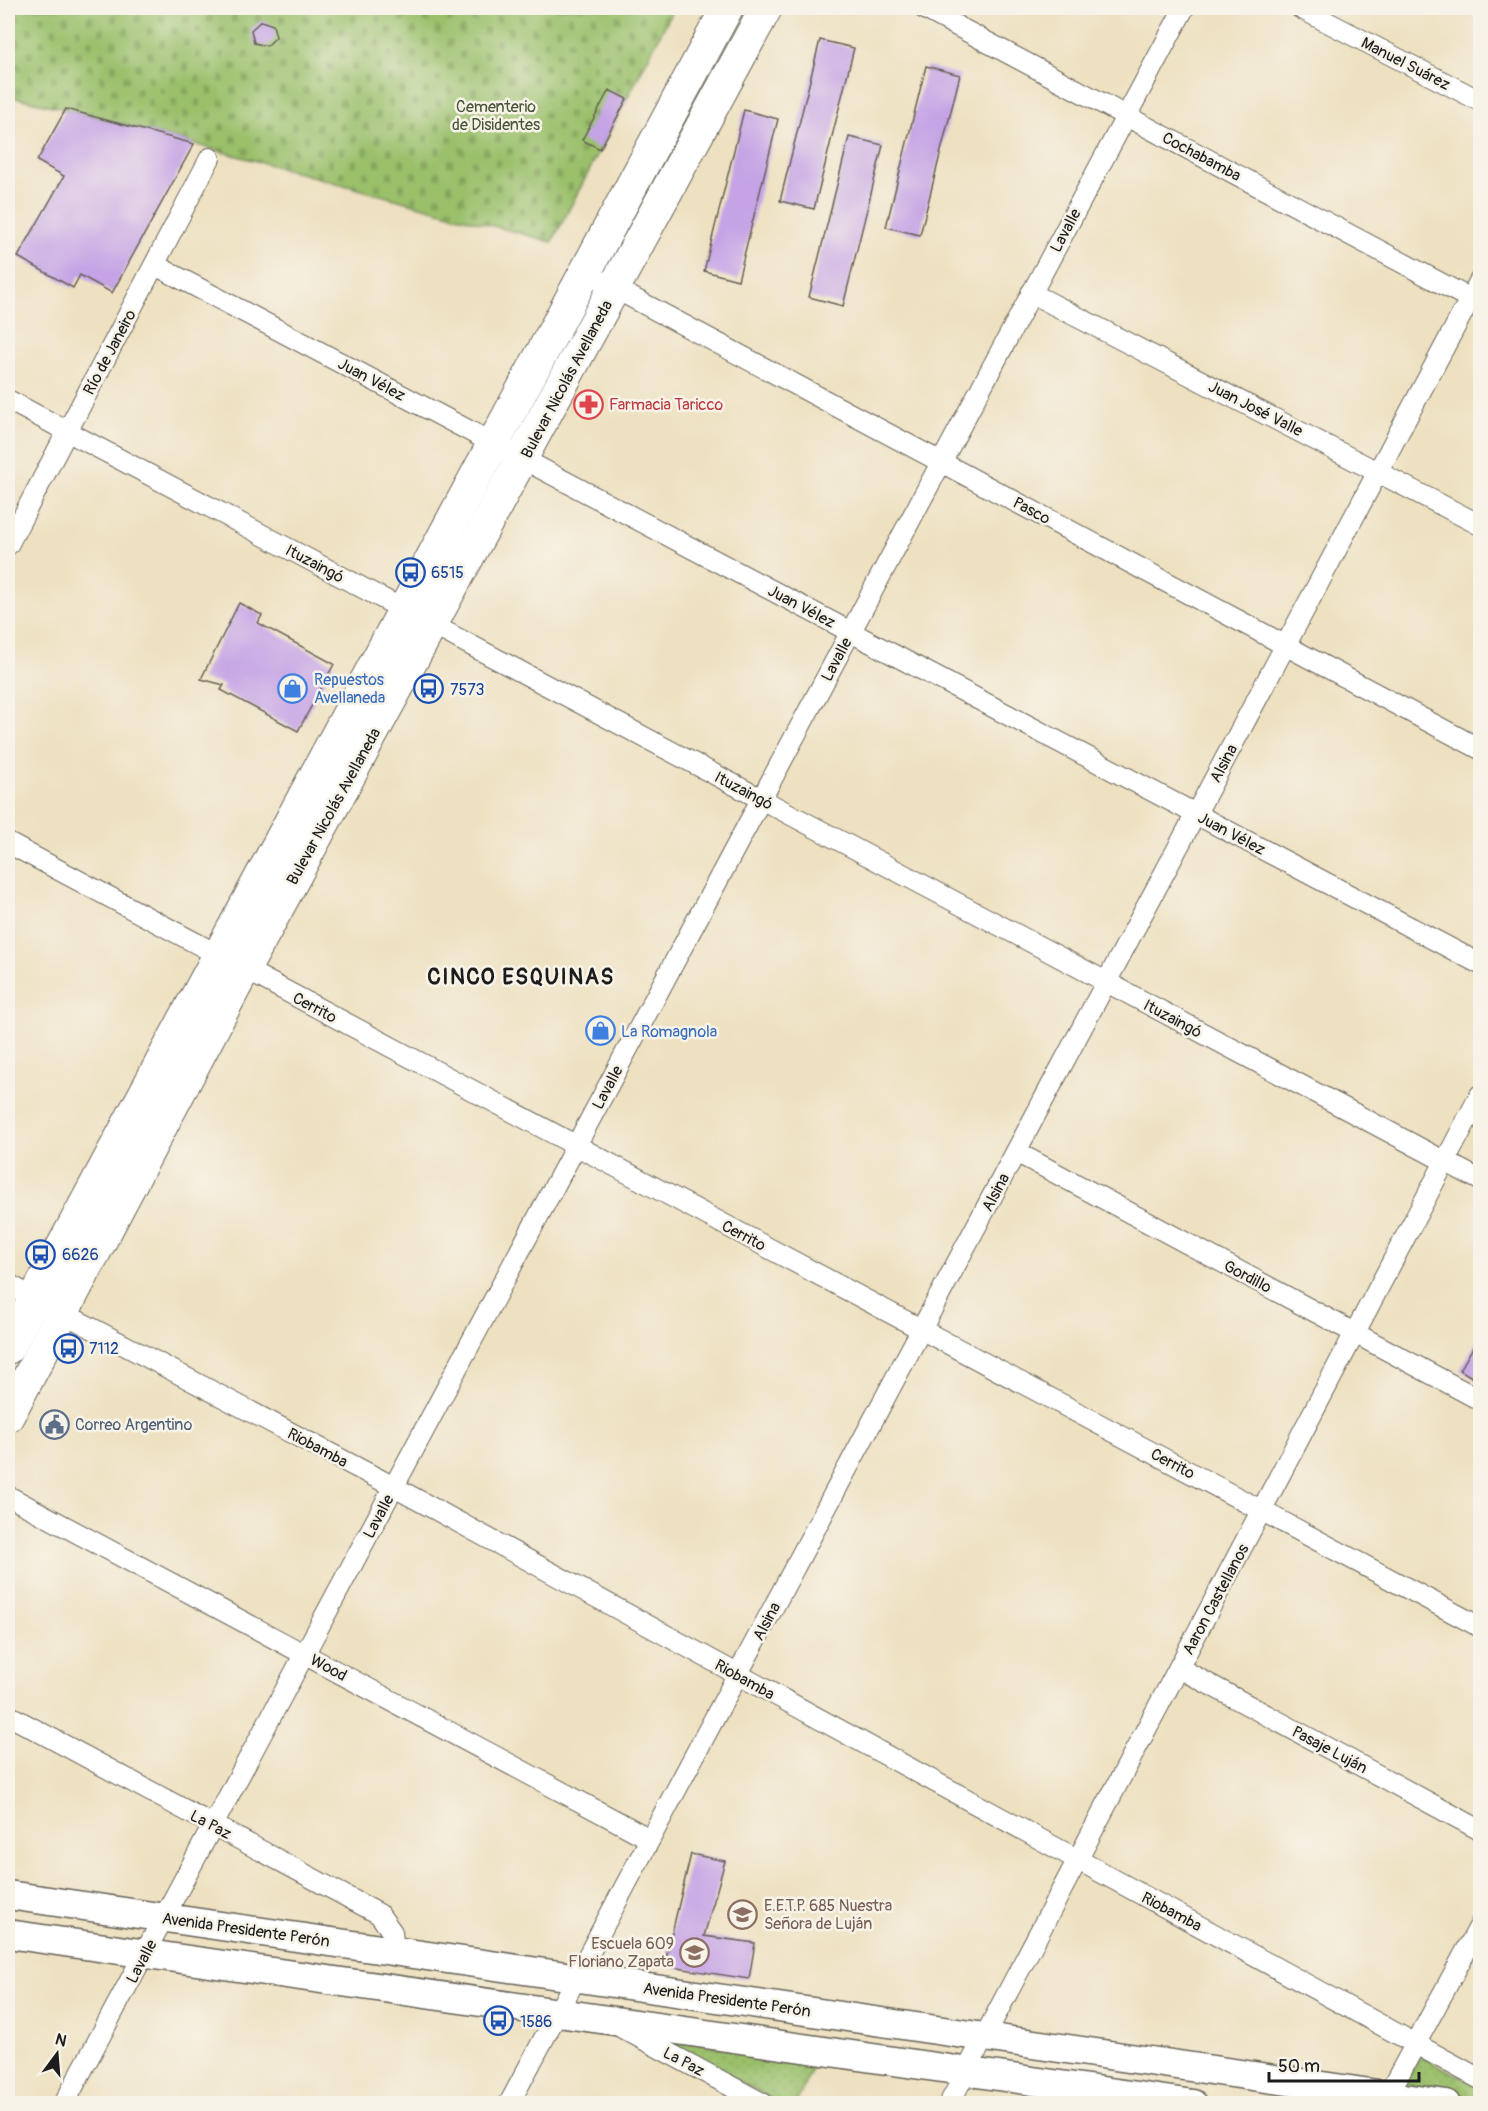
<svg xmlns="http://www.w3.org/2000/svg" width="1488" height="2111" font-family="Pangolin,sans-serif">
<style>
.grass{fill:url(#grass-dots);stroke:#5b6e44;stroke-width:1.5}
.cemetery{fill:url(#cemetery-stones);stroke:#5b6e44;stroke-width:1.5}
.building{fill:#c5a3e5}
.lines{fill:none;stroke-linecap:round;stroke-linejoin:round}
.street-casing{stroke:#666156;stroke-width:22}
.secondary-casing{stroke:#666156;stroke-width:31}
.primary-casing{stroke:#666156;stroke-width:34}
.street{stroke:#fff;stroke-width:20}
.secondary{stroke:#fff;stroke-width:28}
.primary{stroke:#fff;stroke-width:32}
.labels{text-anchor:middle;stroke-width:5;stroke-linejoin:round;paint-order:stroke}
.street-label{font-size:16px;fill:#1c1c1c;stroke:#f7f3e8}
.park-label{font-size:16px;fill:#485538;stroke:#f7f3e8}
.health-label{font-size:16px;fill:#be3a42;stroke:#f7f3e8;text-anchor:start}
.transit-label{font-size:16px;fill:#164399;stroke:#f7f3e8;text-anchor:start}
.shop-label{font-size:16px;fill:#366cbe;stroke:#f7f3e8;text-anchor:start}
.service-label{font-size:16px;fill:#4e5e75;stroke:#f7f3e8;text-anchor:start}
.education-label{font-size:16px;fill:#785e54;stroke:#f7f3e8;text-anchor:start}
.district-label{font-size:22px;font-weight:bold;letter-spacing:1.5px;fill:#1c1c1c;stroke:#f7f3e8}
</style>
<defs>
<pattern id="grass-dots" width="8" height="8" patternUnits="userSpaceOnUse" patternTransform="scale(1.5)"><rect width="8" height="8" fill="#9ac06b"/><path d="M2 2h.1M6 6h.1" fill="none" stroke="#84a45c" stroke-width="1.8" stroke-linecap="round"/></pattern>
<pattern id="cemetery-stones" width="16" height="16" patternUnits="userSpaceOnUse" patternTransform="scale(1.5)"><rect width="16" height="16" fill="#9ac06b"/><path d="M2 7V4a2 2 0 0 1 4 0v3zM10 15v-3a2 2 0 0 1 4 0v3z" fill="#84a45c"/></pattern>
</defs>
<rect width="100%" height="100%" fill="#f7f3e8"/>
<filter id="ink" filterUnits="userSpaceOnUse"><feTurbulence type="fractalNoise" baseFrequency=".0167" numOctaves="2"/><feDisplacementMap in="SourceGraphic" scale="12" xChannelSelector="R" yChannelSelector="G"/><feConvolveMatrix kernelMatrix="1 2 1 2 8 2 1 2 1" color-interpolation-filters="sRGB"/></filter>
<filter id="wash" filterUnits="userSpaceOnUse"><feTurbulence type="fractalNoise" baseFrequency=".008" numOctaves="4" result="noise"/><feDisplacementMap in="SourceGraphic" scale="24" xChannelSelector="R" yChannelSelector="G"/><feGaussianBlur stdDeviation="1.35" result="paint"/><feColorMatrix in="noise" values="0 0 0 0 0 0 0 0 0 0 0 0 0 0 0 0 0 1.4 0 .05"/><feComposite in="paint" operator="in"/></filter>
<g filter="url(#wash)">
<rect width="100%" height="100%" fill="#eee1c1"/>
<g class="grass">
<path d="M 660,2038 L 816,2060 L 796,2103 L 779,2103 Z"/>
<path d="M 1420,2056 L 1480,2086 L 1480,2098 L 1412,2087 L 1407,2085 L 1406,2079 Z"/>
</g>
<path class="cemetery" d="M 8,8 L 674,8 L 552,242 L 66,109 L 8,96 Z"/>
<g id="blocks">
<g class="building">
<path d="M 261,21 L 273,25 L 276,37 L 267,46 L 254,43 L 251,30 Z"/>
<path d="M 820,40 L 854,48 L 814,209 L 780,201 Z"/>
<path d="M 926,66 L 960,75 L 920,235 L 886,227 Z"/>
<path d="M 609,90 L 627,99 L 600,149 L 582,140 Z"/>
<path d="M 66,109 L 194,144 L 112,293 L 80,275 L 73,288 L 18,257 L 64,176 L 37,161 Z"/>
<path d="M 744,110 L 778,119 L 738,280 L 704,271 Z"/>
<path d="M 849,137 L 883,145 L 843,306 L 809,297 Z"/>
<path d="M 239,603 L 262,615 L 258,623 L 334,664 L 298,731 L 221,690 L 224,685 L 201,679 Z"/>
<path d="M 1480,1335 L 1480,1382 L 1460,1370 Z"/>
<path d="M 691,1854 L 725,1861 L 704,1936 L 755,1943 L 749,1979 L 664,1966 Z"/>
</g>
</g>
</g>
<g filter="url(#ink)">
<use href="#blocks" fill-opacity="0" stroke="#666156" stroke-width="1.5"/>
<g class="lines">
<defs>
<g id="street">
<path d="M 923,8 L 1480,304"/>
<path d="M 1300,8 L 1480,101"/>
<path d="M 155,265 L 1480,964"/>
<path d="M 584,272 L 1480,749"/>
<path d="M 1031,293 L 1480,525"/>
<path d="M 8,400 L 1480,1180"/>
<path d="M 8,545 L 210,158"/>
<path d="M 8,843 L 1480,1627"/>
<path d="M 1016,1152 L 1480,1400"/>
<path d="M 8,1284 L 394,1487 L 1480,2079"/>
<path d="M 8,1496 L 650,1839"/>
<path d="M 1179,1668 L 1480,1830"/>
<path d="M 8,1715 L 379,1914 L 392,1932 L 394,1950"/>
<path d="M 622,2028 L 764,2104"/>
<path d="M 64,2104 L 1184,8"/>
<path d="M 509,2104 L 1480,280"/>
<path d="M 949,2104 L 1480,1095"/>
<path d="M 1383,2104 L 1480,1925"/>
</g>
<g id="secondary">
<path d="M 8,1895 L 1446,2104"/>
<path d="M 8,1934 L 1193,2104"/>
</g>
<g id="primary">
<path d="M 8,1348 L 727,8"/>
<path d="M 8,1416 L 244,970 L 766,8"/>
</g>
</defs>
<use href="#street" class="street-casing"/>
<use href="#secondary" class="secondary-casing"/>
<use href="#primary" class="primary-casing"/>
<use href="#street" class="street"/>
<use href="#secondary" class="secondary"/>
<use href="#primary" class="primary"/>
</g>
</g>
<defs>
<symbol id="pharmacy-ring" viewBox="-11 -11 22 22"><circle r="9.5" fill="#f7f3e8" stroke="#e0444e" stroke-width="1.5"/><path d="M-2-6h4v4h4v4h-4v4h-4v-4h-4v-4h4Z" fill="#e0444e"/></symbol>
<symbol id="bus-ring" viewBox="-11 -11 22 22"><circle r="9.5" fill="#f7f3e8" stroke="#1a4fb4" stroke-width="1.5"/><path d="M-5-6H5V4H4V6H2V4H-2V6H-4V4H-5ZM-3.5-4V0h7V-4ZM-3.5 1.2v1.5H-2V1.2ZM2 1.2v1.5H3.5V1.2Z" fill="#1a4fb4"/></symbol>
<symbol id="shop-ring" viewBox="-11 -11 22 22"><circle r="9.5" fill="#f7f3e8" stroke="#3f7fe0" stroke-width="1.5"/><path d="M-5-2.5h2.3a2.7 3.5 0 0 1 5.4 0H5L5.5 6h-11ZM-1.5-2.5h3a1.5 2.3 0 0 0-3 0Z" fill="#3f7fe0"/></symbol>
<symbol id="civic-ring" viewBox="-11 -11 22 22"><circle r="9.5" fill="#f7f3e8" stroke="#5c6f8a" stroke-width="1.5"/><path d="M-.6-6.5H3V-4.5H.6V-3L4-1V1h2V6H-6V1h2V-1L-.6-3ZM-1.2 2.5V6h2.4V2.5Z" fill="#5c6f8a"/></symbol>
<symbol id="school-ring" viewBox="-11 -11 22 22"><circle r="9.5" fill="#f7f3e8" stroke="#8d6e63" stroke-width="1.5"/><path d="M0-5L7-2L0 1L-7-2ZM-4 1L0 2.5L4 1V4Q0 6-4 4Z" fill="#8d6e63"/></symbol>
</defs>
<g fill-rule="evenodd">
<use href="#pharmacy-ring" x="572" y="388" width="33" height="33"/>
<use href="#bus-ring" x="394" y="556" width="33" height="33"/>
<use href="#shop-ring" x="276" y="672" width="33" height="33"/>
<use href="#bus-ring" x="412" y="672" width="33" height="33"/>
<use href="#shop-ring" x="584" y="1014" width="33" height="33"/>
<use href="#bus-ring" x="24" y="1238" width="33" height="33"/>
<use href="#bus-ring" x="52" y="1332" width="33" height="33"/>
<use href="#civic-ring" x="38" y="1408" width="33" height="33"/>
<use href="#school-ring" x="726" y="1898" width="33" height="33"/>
<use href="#school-ring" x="678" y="1936" width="33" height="33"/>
<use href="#bus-ring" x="482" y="2004" width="33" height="33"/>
</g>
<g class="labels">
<g class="street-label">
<text transform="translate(1406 63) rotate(27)" y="6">Manuel Suárez</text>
<text transform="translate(1202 156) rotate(28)" y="6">Cochabamba</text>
<text transform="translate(1065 230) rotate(-62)" y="6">Lavalle</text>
<text transform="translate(109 352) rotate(-62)" y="6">Río de Janeiro</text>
<text transform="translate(372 379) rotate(28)" y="6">Juan Vélez</text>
<text transform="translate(566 379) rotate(-62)" y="6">Bulevar Nicolás Avellaneda</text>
<text transform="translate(1256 408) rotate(27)" y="6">Juan José Valle</text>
<text transform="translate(1032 510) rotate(28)" y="6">Pasco</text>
<text transform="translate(315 563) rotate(28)" y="6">Ituzaingó</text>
<text transform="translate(802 606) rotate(28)" y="6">Juan Vélez</text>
<text transform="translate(836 659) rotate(-62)" y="6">Lavalle</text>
<text transform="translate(1223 763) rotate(-62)" y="6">Alsina</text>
<text transform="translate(744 790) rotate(28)" y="6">Ituzaingó</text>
<text transform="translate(333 806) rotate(-61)" y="6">Bulevar Nicolás Avellaneda</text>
<text transform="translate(1232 833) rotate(28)" y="6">Juan Vélez</text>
<text transform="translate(315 1007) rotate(28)" y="6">Cerrito</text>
<text transform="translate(1173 1018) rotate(28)" y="6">Ituzaingó</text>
<text transform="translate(607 1087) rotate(-62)" y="6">Lavalle</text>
<text transform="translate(995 1192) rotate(-62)" y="6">Alsina</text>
<text transform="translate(744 1235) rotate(28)" y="6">Cerrito</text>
<text transform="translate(1248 1276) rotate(28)" y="6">Gordillo</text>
<text transform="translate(318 1447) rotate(28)" y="6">Riobamba</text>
<text transform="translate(1173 1463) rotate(28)" y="6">Cerrito</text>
<text transform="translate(378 1516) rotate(-62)" y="6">Lavalle</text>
<text transform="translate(1215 1599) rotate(-62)" y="6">Aaron Castellanos</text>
<text transform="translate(766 1621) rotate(-62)" y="6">Alsina</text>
<text transform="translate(329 1667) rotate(28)" y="6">Wood</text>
<text transform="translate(745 1679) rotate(29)" y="6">Riobamba</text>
<text transform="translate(1330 1749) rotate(28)" y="6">Pasaje Luján</text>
<text transform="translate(211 1824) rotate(28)" y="6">La Paz</text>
<text transform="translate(1172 1911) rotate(28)" y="6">Riobamba</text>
<text transform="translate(246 1929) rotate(8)" y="6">Avenida Presidente Perón</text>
<text transform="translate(141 1961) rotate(-62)" y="6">Lavalle</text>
<text transform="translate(727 1999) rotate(8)" y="6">Avenida Presidente Perón</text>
<text transform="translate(684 2061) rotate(28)" y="6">La Paz</text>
</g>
<g class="park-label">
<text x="496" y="112">Cementerio<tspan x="496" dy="18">de Disidentes</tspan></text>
</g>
<g class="health-label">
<text x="609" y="410">Farmacia Taricco</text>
</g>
<g class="transit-label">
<text x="431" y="578">6515</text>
<text x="450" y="695">7573</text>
<text x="62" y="1260">6626</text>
<text x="89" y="1354">7112</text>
<text x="520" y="2027">1586</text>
</g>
<g class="shop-label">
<text x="314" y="685">Repuestos<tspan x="314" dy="18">Avellaneda</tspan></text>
<text x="621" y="1037">La Romagnola</text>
</g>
<g class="service-label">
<text x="75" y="1430">Correo Argentino</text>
</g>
<g class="education-label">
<text x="764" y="1911">E.E.T.P. 685 Nuestra<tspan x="764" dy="18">Señora de Luján</tspan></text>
<text x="674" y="1949" text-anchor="end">Escuela 609<tspan x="674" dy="18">Floriano Zapata</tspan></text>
</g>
<g class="district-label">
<text x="521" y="984">CINCO ESQUINAS</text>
</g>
</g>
<rect width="1488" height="2111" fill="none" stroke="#f7f3e8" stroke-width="30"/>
<g transform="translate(57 2054) rotate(16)" stroke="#f7f3e8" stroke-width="4.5" paint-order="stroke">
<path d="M0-4.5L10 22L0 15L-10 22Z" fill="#1c1c1c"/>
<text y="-9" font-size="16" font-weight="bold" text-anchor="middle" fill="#1c1c1c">N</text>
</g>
<path d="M1269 2072v9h150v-9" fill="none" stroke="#1c1c1c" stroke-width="3"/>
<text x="1278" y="2072" font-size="18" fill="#1c1c1c" stroke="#f7f3e8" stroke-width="4.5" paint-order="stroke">50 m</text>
</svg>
